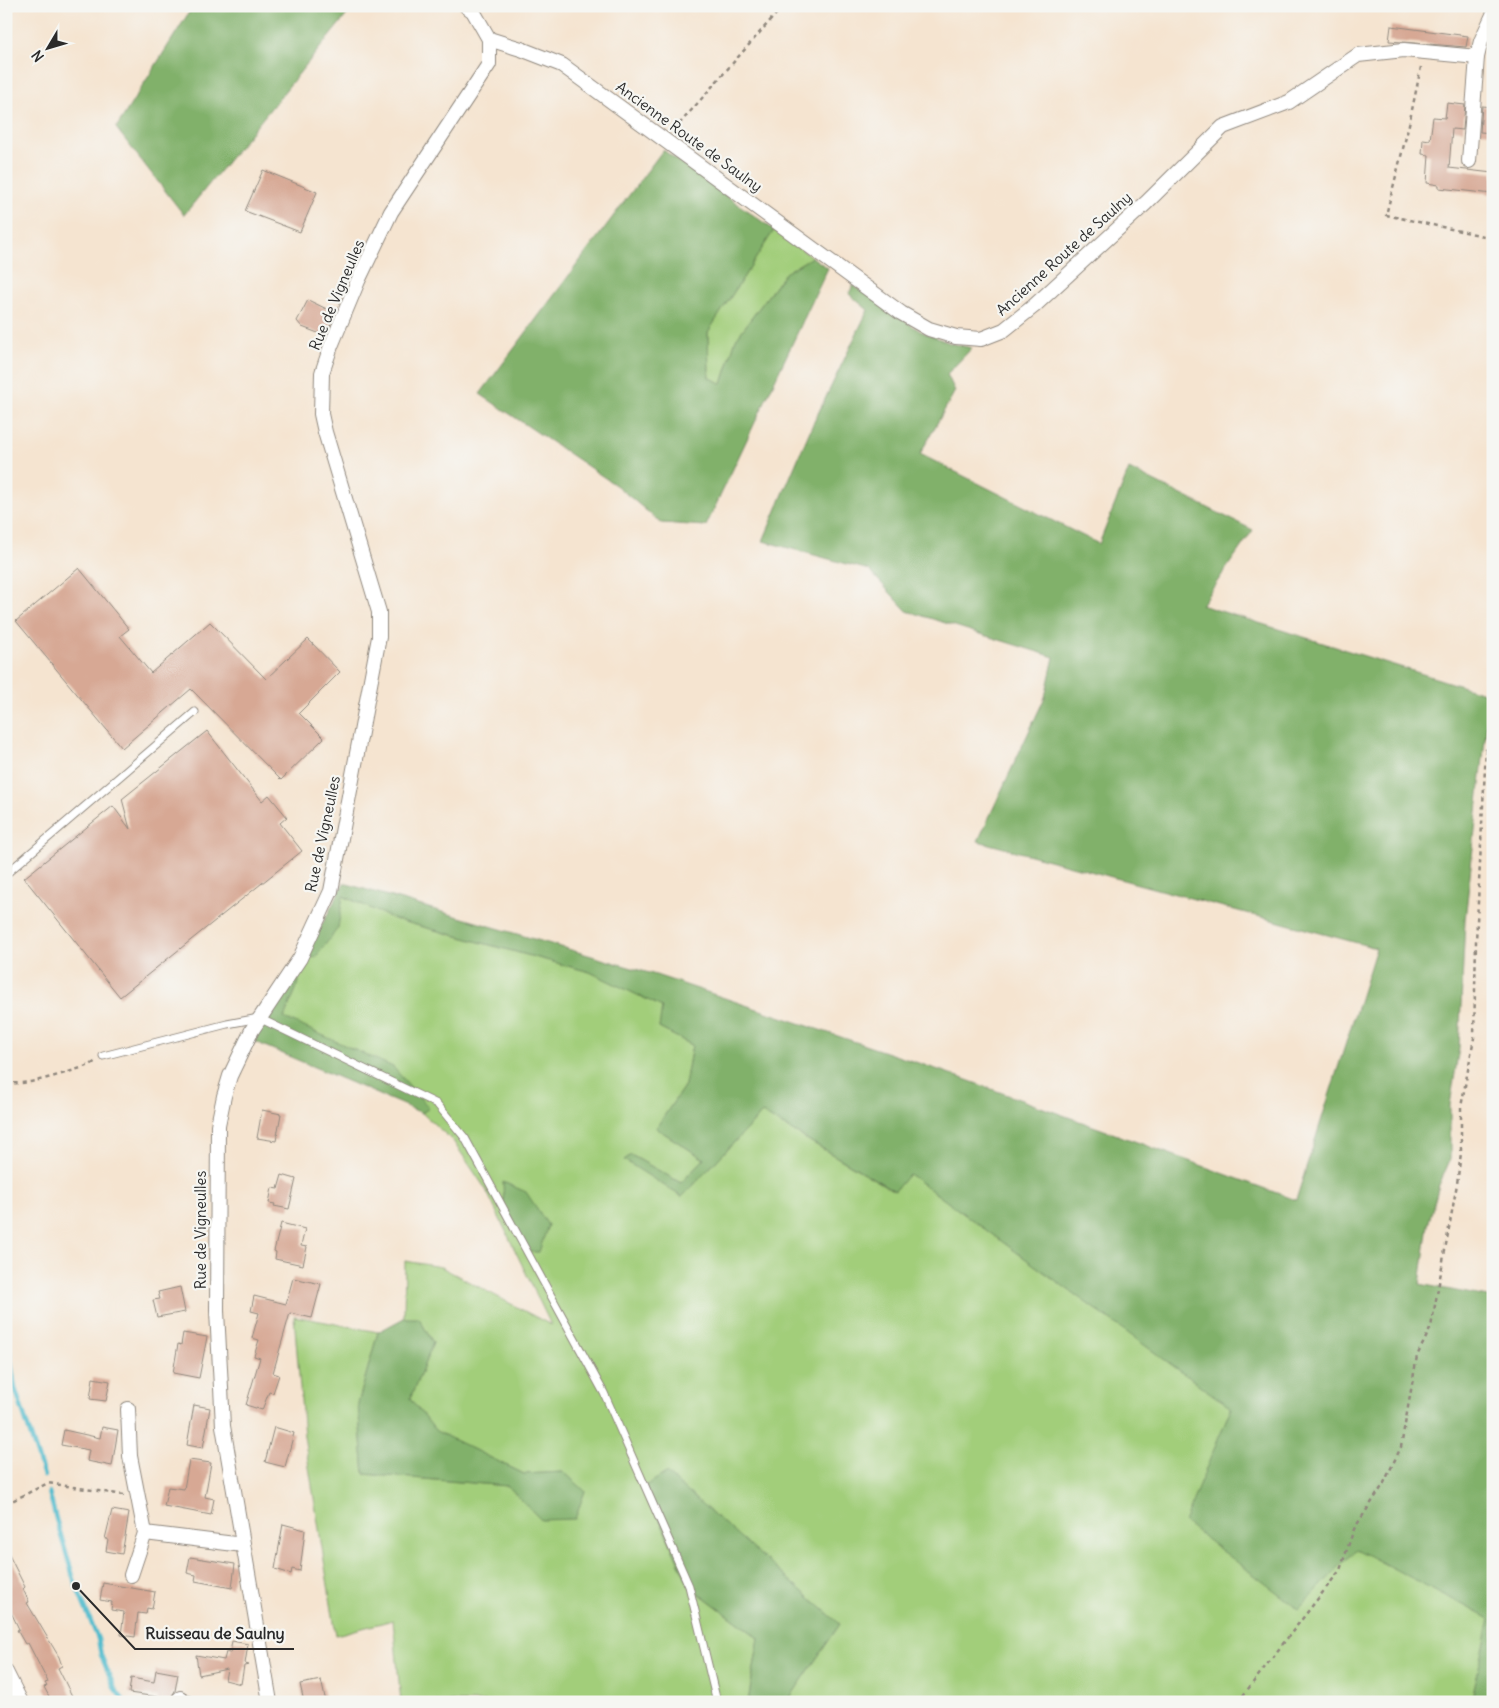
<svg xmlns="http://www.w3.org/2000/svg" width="1499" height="1708" font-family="Delius,sans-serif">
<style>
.green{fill:#a2ce7a;stroke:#667c52}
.forest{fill:#81b16a;stroke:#566e4a}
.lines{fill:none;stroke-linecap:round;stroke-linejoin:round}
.stream{stroke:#51bccd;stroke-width:4.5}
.building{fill:#d7a894}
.service-casing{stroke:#90887e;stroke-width:9}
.minor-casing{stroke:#90887e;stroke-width:16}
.path{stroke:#90887e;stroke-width:2.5;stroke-dasharray:4 4;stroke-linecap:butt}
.service{stroke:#fff;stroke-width:7}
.minor{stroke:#fff;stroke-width:14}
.labels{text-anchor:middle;stroke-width:4.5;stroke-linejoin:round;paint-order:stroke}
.street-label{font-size:15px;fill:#2b2b2b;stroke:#f6f6f2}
.leader{fill:none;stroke:#2b2b2b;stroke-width:2}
.callout-dot{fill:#2b2b2b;stroke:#f6f6f2;stroke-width:2}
.callout-label{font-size:16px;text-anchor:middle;font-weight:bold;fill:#2b2b2b;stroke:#f6f6f2;stroke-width:4.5;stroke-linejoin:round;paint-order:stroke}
</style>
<rect width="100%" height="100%" fill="#f6f6f2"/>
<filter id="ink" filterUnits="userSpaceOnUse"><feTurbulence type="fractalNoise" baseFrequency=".02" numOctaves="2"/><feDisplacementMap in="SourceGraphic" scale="10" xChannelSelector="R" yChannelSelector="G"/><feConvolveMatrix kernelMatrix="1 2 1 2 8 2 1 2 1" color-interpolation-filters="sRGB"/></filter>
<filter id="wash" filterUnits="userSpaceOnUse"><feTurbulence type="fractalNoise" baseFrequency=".0096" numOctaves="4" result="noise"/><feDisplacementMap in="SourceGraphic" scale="20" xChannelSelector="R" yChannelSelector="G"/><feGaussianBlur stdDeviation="1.12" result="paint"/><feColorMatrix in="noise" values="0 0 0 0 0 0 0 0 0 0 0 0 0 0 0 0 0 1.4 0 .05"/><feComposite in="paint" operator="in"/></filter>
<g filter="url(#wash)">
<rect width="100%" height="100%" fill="#f5e4d0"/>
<g class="green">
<path d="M 774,230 L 812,257 L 785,273 L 736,339 L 722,384 L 709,377 L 708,332 Z"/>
<path d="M 343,896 L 394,919 L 590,972 L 663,1007 L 659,1028 L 692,1045 L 685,1085 L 656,1128 L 704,1159 L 681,1183 L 631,1155 L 625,1160 L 682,1197 L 762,1113 L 894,1191 L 909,1174 L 1232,1408 L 1185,1523 L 1356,1548 L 1491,1619 L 1471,1702 L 791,1702 L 789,1699 L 840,1624 L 689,1586 L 759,1638 L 748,1702 L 401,1702 L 393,1620 L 336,1635 L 304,1436 L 294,1316 L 378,1332 L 358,1404 L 364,1474 L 508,1486 L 541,1520 L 564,1472 L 524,1474 L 435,1431 L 410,1399 L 433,1343 L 419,1319 L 404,1318 L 405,1261 L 441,1267 L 551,1325 L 485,1188 L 453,1141 L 422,1113 L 428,1108 L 284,1018 L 299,982 L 295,971 Z"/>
</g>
<g class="forest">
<path d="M 193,6 L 354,6 L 184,215 L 116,128 Z"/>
<path d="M 663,150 L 774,230 L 708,332 L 709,377 L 722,384 L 736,339 L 785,273 L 812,257 L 828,268 L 706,526 L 661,523 L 617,486 L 480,394 Z"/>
<path d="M 853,285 L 920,331 L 950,343 L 972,348 L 947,374 L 955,391 L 920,454 L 1099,544 L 1129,469 L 1253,530 L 1201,605 L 1490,695 L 1465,920 L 1459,1048 L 1450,1105 L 1450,1160 L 1439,1185 L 1428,1225 L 1420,1284 L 1493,1298 L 1493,1702 L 1471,1702 L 1490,1619 L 1356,1549 L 1299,1609 L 1184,1522 L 1231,1408 L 909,1174 L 895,1191 L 762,1113 L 682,1197 L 624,1160 L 631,1155 L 681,1183 L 704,1159 L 656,1128 L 685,1085 L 692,1045 L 659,1028 L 662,1007 L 590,972 L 394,919 L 343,896 L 338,928 L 315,958 L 306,955 L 344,883 L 656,975 L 942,1071 L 1296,1200 L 1376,948 L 978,841 L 1045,697 L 1054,657 L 907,611 L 869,570 L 763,541 L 811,428 L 868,310 L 849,294 Z"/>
<path d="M 295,971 L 299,982 L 284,1018 L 393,1067 L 429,1108 L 422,1113 L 253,1041 Z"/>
<path d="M 503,1182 L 526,1192 L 548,1225 L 539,1252 L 527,1252 L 504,1210 Z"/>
<path d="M 404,1318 L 419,1318 L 433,1343 L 410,1399 L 436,1431 L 524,1474 L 564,1472 L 585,1491 L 575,1519 L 541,1520 L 508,1486 L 364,1474 L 358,1404 L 378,1332 Z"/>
<path d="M 666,1473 L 840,1624 L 789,1699 L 791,1702 L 748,1702 L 759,1638 L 689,1586 L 645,1486 Z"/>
</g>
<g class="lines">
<g class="stream">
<path d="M 6,1330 L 15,1388 L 44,1476"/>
<path d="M 49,1492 L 56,1519 L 76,1586 L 98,1639 L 101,1655 L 115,1689 L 125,1702"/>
</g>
</g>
<g id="blocks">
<g class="building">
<path d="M 1391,26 L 1468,36 L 1466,47 L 1389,41 Z"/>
<path d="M 1447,103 L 1465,105 L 1463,130 L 1452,129 L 1449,168 L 1493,173 L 1493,194 L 1439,188 L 1439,185 L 1427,183 L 1429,155 L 1422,154 L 1423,139 L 1430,140 L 1433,117 L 1445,118 Z"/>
<path d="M 1482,106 L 1493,107 L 1493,133 L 1480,132 Z"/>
<path d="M 263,170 L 317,192 L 300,232 L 245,211 Z"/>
<path d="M 308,300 L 335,313 L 326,336 L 302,327 L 297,321 Z"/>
<path d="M 79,568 L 129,629 L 120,636 L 151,673 L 210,622 L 266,679 L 308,639 L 340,672 L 299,713 L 324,738 L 281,780 L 191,689 L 122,748 L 16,621 Z"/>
<path d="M 207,731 L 262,801 L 269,795 L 287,817 L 280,823 L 302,851 L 120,997 L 24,878 L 113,806 L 130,829 L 122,799 Z"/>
<path d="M 262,1110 L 281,1114 L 276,1141 L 257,1138 Z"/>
<path d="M 282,1175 L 296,1179 L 289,1209 L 274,1206 L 275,1204 L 269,1203 L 272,1188 L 278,1189 Z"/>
<path d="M 281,1223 L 305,1229 L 301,1246 L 307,1247 L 303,1265 L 275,1259 L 276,1252 L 274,1251 Z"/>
<path d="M 293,1278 L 321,1284 L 312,1318 L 290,1313 L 273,1373 L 279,1375 L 273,1393 L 269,1392 L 262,1410 L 246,1405 L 260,1358 L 254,1356 L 259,1340 L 252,1338 L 259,1313 L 251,1311 L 254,1296 L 286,1304 Z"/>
<path d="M 180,1287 L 185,1312 L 157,1317 L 153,1300 L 160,1299 L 158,1292 Z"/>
<path d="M 183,1333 L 207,1337 L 199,1378 L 173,1373 L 178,1344 L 181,1345 Z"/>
<path d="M 93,1378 L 110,1381 L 106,1401 L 90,1399 Z"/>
<path d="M 194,1405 L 210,1408 L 203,1448 L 187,1445 Z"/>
<path d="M 102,1427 L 118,1430 L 112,1466 L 87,1461 L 89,1450 L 61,1445 L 64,1430 L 100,1438 Z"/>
<path d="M 274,1427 L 294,1433 L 285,1467 L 265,1462 Z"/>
<path d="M 189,1460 L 211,1463 L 205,1497 L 214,1499 L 211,1515 L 164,1506 L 168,1487 L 184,1489 Z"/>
<path d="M 112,1510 L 129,1513 L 122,1554 L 106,1551 L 108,1539 L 105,1539 Z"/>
<path d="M 283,1524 L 305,1530 L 300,1571 L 292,1569 L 291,1574 L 275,1569 Z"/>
<path d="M 6,1549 L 25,1587 L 23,1589 L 29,1602 L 27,1603 L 59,1657 L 62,1666 L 58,1668 L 75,1702 L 52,1702 L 44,1687 L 47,1686 L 45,1683 L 48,1682 L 28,1643 L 25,1644 L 17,1630 L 19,1629 L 6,1602 Z"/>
<path d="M 190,1557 L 235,1564 L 232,1588 L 195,1581 L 196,1575 L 187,1573 Z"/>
<path d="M 103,1583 L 155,1592 L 152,1609 L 147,1608 L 146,1614 L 138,1613 L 135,1637 L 121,1635 L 124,1612 L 111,1610 L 112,1602 L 100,1600 Z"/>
<path d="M 232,1641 L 248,1644 L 245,1664 L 249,1665 L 244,1666 L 241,1684 L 225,1680 L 227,1669 L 199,1675 L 196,1655 L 224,1660 L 226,1652 L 230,1653 Z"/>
<path d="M 156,1670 L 178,1674 L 175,1691 L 171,1697 L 172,1702 L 157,1702 L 158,1697 L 129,1693 L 131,1678 L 154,1682 Z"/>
<path d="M 321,1680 L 326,1702 L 304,1702 L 300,1684 Z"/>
</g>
</g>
</g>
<g filter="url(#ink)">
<use href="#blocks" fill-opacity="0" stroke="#90887e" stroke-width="1"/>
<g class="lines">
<defs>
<g id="service">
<path d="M 6,874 L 195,712"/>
<path d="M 103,1056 L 227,1024 L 259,1018 L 437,1104 L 465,1138 L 604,1393 L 689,1586 L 717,1702"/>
</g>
<g id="minor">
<path d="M 489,39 L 521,49 L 562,65 L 901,313 L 929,329 L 956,337 L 981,339 L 1004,330 L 1034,306 L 1146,203 L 1223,127 L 1289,102 L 1358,55 L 1404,50 L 1477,57 L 1481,41 L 1493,15"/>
<path d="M 1469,161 L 1477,57"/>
<path d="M 128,1409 L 130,1456 L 145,1533 L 131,1575"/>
<path d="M 145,1533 L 243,1545"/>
<path d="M 6,1672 L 21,1702"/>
<path d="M 180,1698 L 186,1702"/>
<path d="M 270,1702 L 223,1426 L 217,1311 L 218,1125 L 224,1096 L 230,1076 L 252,1030 L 300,958 L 331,891 L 379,637 L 379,612 L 325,432 L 321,414 L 322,373 L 331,346 L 358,281 L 391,212 L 489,64 L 489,39 L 473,11 L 466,6"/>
</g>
</defs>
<use href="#service" class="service-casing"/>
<use href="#minor" class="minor-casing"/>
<g class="path">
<path d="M 1421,67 L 1408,129 L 1386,215 L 1493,238"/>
<path d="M 674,130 L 783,6"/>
<path d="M 6,1082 C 24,1088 71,1071 90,1065 L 96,1061"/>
<path d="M 6,1504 L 48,1483 L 124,1495"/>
<path d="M 1238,1702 L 1340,1570 L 1354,1529 L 1383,1485 L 1401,1447 L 1417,1356 L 1431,1327 L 1457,1184 L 1461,1153 L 1461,1107 L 1474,1038 L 1476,941 L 1483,805 L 1486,750 L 1493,733"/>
</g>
<use href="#service" class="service"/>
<use href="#minor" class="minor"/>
</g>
</g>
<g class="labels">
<g class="street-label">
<text transform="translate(689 137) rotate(36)" y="5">Ancienne Route de Saulny</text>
<text transform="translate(1064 254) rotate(-42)" y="5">Ancienne Route de Saulny</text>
<text transform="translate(337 295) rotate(-67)" y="5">Rue de Vigneulles</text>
<text transform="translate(323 834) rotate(-78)" y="5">Rue de Vigneulles</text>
<text transform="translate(201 1230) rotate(-90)" y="5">Rue de Vigneulles</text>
</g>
</g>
<path class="leader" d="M76 1586L135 1649H294"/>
<circle class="callout-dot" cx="76" cy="1586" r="5"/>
<g class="callout-label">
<text x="215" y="1639">Ruisseau de Saulny</text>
</g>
<rect width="1499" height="1708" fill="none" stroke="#f6f6f2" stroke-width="25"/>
<g transform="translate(48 48) rotate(232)" stroke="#f6f6f2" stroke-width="4" paint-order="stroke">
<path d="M0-4L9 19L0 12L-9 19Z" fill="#2b2b2b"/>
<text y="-8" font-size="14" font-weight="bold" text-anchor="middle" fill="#2b2b2b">N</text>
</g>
</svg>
